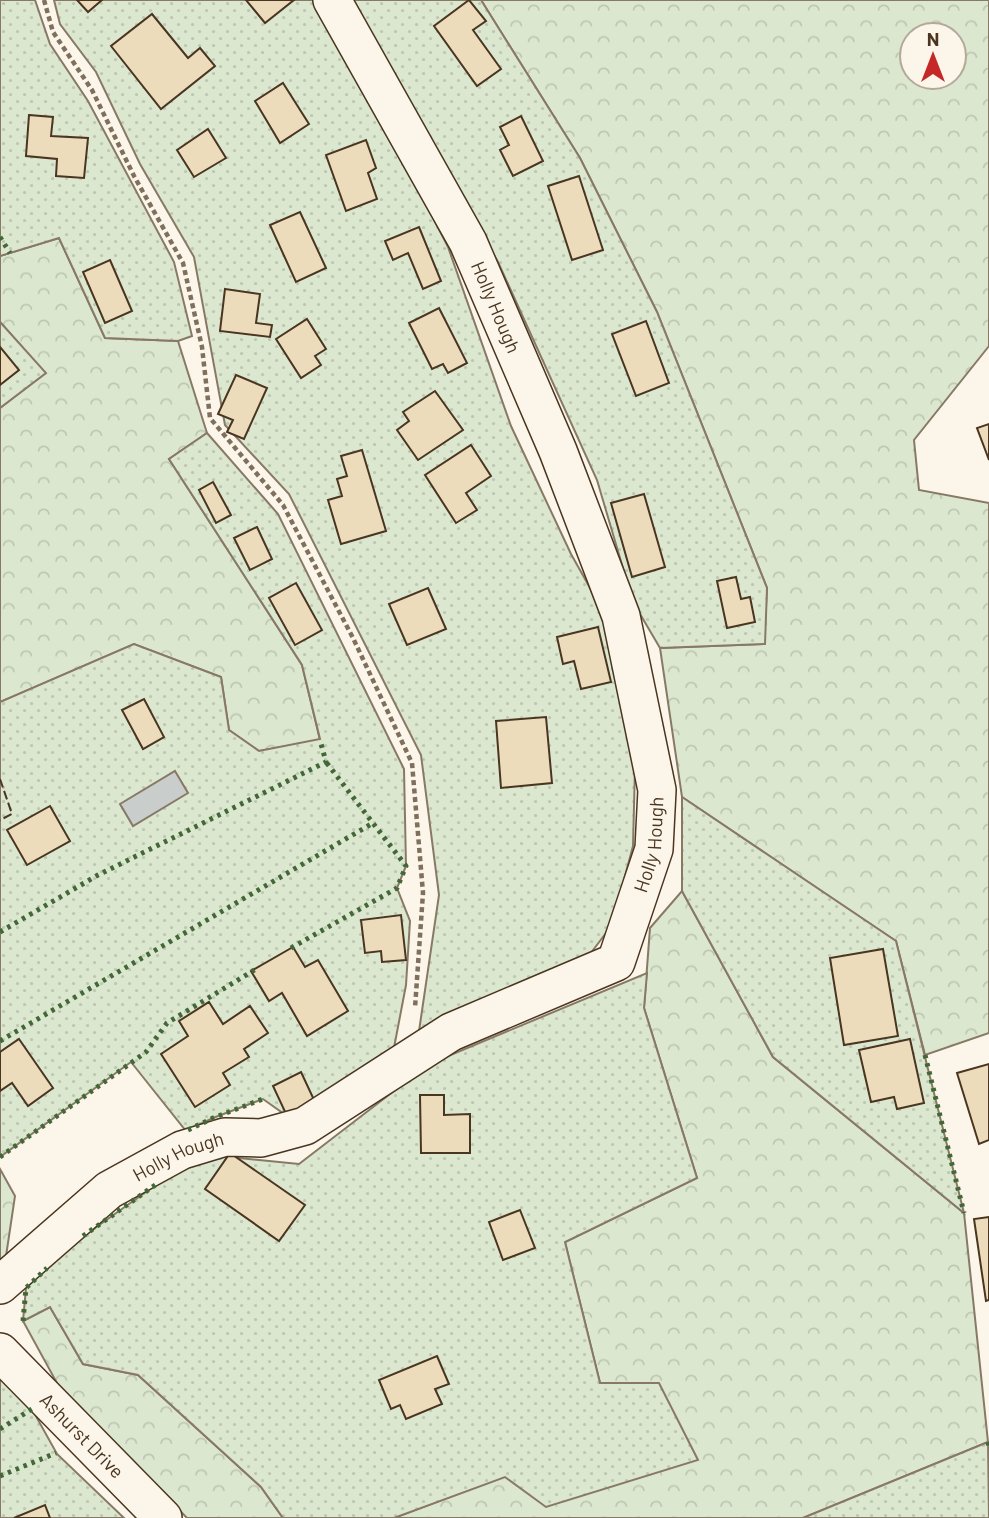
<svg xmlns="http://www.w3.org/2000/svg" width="989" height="1518" font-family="Barlow,sans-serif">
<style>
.forest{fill:url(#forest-crowns);stroke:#887966;stroke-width:2;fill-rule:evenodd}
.park{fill:url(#park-dots);stroke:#887966;stroke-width:2}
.water{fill:#c9cecd;stroke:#887966;stroke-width:2}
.building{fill:#ecdcbc;stroke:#4a3520;stroke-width:2}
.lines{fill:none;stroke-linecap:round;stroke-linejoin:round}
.street-casing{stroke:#4a3520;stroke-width:40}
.path{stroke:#7f6f5c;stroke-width:4.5;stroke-dasharray:5 3.5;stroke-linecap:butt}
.street{stroke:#fbf6e9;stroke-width:37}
.hedge{stroke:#436837;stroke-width:5;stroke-dasharray:3.5 5;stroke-linecap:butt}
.fence{stroke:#4a3520;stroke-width:2;stroke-dasharray:9 3.5;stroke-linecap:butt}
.labels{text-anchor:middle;stroke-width:5;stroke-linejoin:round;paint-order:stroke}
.street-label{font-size:19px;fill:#4a3520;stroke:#fbf6e9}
</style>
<defs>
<pattern id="forest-crowns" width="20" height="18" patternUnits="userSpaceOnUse" patternTransform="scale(1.75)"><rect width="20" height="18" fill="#dce7d0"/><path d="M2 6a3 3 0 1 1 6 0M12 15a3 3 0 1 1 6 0" fill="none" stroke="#bec7b2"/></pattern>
<pattern id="park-dots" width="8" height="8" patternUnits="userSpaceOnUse" patternTransform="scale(1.75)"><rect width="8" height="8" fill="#dce7d0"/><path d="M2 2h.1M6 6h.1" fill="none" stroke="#bec7b2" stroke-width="1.8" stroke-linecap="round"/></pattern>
</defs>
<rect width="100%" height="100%" fill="#fbf6e9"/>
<g class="forest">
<path d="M 481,0 L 989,0 L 989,346 L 914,440 L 919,490 L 989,503 L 989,1033 L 925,1055 L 896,941 L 682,797 L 660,648 L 764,644 L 767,588 L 657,312 L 580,158 ZM 912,35 L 954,35 L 954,77 L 912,77 Z"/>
<path d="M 59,238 L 105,338 L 178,341 L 207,433 L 169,459 L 302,665 L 320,740 L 259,751 L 229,730 L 221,677 L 134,644 L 0,702 L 0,408 L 45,373 L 0,322 L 0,256 Z"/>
<path d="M 682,891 L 773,1057 L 964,1213 L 988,1442 L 803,1518 L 394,1518 L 505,1476 L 600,1383 L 565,1242 L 697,1178 L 644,1008 L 650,928 Z"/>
<path d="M 0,1169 L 15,1196 L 5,1263 L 0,1265 Z"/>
<path d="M 50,1307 L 83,1364 L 138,1375 L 261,1487 L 283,1518 L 187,1518 L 58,1385 L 23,1321 Z"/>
</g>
<g class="park">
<path d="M 0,0 L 35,0 L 50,44 L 88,101 L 174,262 L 192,336 L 178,341 L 105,338 L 59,238 L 0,256 Z"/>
<path d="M 54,0 L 315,0 L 369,92 L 448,247 L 511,426 L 571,554 L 608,620 L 635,767 L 633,846 L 612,925 L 584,962 L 418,1038 L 439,895 L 421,755 L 289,494 L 225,425 L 194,257 L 140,164 L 96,72 L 60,24 Z"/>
<path d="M 348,0 L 481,0 L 580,158 L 657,312 L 767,588 L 765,644 L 660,648 L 633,602 L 597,480 L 498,262 L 422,133 Z"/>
<path d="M 0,322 L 46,373 L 0,408 Z"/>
<path d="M 207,433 L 278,514 L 404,769 L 406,866 L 397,888 L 410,921 L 406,985 L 393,1053 L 287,1116 L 263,1099 L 213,1118 L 186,1131 L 131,1062 L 0,1157 L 0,702 L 134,644 L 221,677 L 229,730 L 259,751 L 320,739 L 302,665 L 169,459 Z"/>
<path d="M 682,797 L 896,941 L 964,1213 L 773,1057 L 682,891 Z"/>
<path d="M 647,973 L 644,1008 L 697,1178 L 565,1242 L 600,1383 L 659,1383 L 698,1460 L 546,1507 L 505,1477 L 394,1518 L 283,1518 L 261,1487 L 138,1375 L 83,1364 L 50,1307 L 23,1321 L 26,1288 L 71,1245 L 160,1182 L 210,1155 L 299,1164 L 429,1064 Z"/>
<path d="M 0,1376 L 32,1409 L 57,1454 L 124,1518 L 0,1518 Z"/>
<path d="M 988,1442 L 989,1518 L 803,1518 Z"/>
</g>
<path class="water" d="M 175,771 L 188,793 L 133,826 L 120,804 Z"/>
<g class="building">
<path d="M 77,0 L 102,0 L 88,12 Z"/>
<path d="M 246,0 L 294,0 L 265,23 Z"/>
<path d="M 469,0 L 486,21 L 473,30 L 501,69 L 477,86 L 434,26 Z"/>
<path d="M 152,14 L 188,58 L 200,48 L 215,66 L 161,109 L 111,46 Z"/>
<path d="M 283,83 L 309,124 L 280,143 L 255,101 Z"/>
<path d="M 29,115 L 53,117 L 51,136 L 88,138 L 84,178 L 56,176 L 57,159 L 26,156 Z"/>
<path d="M 521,116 L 543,161 L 513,176 L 500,150 L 509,145 L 500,127 Z"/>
<path d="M 208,129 L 226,158 L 194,177 L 177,150 Z"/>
<path d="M 366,140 L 376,168 L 368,173 L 377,199 L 346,211 L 326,155 Z"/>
<path d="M 579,176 L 603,250 L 572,260 L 548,186 Z"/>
<path d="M 300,212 L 326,268 L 296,282 L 270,225 Z"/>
<path d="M 419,227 L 441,281 L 423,289 L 408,253 L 393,260 L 385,241 Z"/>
<path d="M 110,260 L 132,311 L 105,323 L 83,272 Z"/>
<path d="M 225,289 L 260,294 L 256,323 L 272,325 L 270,337 L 220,331 Z"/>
<path d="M 439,308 L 467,363 L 448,373 L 443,364 L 432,369 L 409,323 Z"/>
<path d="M 307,319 L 326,349 L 315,356 L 321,365 L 301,378 L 276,339 Z"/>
<path d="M 646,321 L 669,383 L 636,396 L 612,334 Z"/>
<path d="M 0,347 L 19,370 L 0,385 Z"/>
<path d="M 236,375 L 267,388 L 244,439 L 227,432 L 233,420 L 218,414 Z"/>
<path d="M 435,391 L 463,430 L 418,460 L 397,430 L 409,421 L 403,412 Z"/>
<path d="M 989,424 L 989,460 L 977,428 Z"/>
<path d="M 471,445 L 491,476 L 466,493 L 477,510 L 456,523 L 425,475 Z"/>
<path d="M 362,450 L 386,531 L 341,544 L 328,500 L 342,496 L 337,479 L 347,476 L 341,456 Z"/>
<path d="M 213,482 L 231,515 L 216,523 L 199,490 Z"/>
<path d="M 644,494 L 665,567 L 632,577 L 611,503 Z"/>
<path d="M 257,527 L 272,559 L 250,570 L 234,538 Z"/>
<path d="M 736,577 L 741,599 L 750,597 L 755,622 L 727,628 L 717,581 Z"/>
<path d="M 296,583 L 322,630 L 295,645 L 269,598 Z"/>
<path d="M 428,588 L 446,629 L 407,645 L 389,604 Z"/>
<path d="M 598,627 L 611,682 L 581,689 L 574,661 L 563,664 L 557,637 Z"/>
<path d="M 144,699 L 164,737 L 143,749 L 122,710 Z"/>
<path d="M 546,717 L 552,783 L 501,788 L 496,721 Z"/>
<path d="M 50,806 L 70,841 L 27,865 L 7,830 Z"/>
<path d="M 401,915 L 406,960 L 382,962 L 381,951 L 365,953 L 361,920 Z"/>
<path d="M 293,947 L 305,967 L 318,960 L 348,1011 L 307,1036 L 282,993 L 269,1001 L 251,971 Z"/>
<path d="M 883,949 L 898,1036 L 844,1045 L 830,958 Z"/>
<path d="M 209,1002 L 223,1024 L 250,1006 L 268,1033 L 244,1049 L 249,1057 L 223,1073 L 230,1085 L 195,1107 L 161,1054 L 188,1036 L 179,1021 Z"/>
<path d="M 19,1039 L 53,1088 L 28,1106 L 12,1083 L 0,1091 L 0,1052 Z"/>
<path d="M 910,1039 L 924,1103 L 897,1109 L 894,1097 L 871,1102 L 859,1050 Z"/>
<path d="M 989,1064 L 989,1140 L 979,1144 L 957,1073 Z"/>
<path d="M 301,1072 L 315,1102 L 287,1116 L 273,1086 Z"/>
<path d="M 420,1095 L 444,1095 L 444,1115 L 470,1114 L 470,1153 L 421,1153 Z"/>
<path d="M 230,1153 L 305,1205 L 279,1241 L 205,1189 Z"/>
<path d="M 520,1210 L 535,1248 L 503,1260 L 489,1222 Z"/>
<path d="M 989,1217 L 989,1300 L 986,1301 L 974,1219 Z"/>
<path d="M 437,1356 L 449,1384 L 435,1389 L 442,1404 L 406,1419 L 400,1405 L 391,1409 L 379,1380 Z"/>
<path d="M 45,1505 L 50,1518 L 14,1518 Z"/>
</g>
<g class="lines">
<defs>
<g id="street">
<path id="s1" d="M 0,1285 L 109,1190 L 182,1150 L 225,1137 L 261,1138 L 305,1126 L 451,1032 L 616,962 L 654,849 L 657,790 L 621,616 L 558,451 L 468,242 L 332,0"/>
<path id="s2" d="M 0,1352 L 163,1518"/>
</g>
</defs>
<use href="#street" class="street-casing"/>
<path class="path" d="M 44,0 L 53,32 L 92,90 L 134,176 L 183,263 L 202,347 L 210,418 L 283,505 L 353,638 L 412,763 L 423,893 L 415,1008"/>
<use href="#street" class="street"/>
<g class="hedge">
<path d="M 0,237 L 10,253"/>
<path d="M 0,932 L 98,875 L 326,762 L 320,740"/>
<path d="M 291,948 L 397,888 L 406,866 L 326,762"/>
<path d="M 0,1041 L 373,823"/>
<path d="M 925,1055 L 964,1213"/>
<path d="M 188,1130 L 213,1118 L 263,1099"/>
<path d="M 0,1157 L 146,1052 L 167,1023 L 256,969"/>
<path d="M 83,1236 L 158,1183"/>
<path d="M 23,1321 L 26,1288 L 47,1268"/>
<path d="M 0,1429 L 32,1409"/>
<path d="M 988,1442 L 989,1448"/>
<path d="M 0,1476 L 56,1453"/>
</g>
<path class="fence" d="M 0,779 L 12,814 L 0,820"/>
</g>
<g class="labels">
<g class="street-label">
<text transform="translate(496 307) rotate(67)" y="7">Holly Hough</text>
<text dy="7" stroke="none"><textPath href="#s1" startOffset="830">Holly Hough</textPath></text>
<text dy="7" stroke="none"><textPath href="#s1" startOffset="222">Holly Hough</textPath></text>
<text dy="7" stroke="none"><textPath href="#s2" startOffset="117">Ashurst Drive</textPath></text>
</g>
</g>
<g transform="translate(933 56)"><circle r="33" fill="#fbf6e9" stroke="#b4a999" stroke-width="2"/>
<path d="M0-5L12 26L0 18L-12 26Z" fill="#c62828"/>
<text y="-10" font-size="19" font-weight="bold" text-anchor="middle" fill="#4a3520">N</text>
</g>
</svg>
